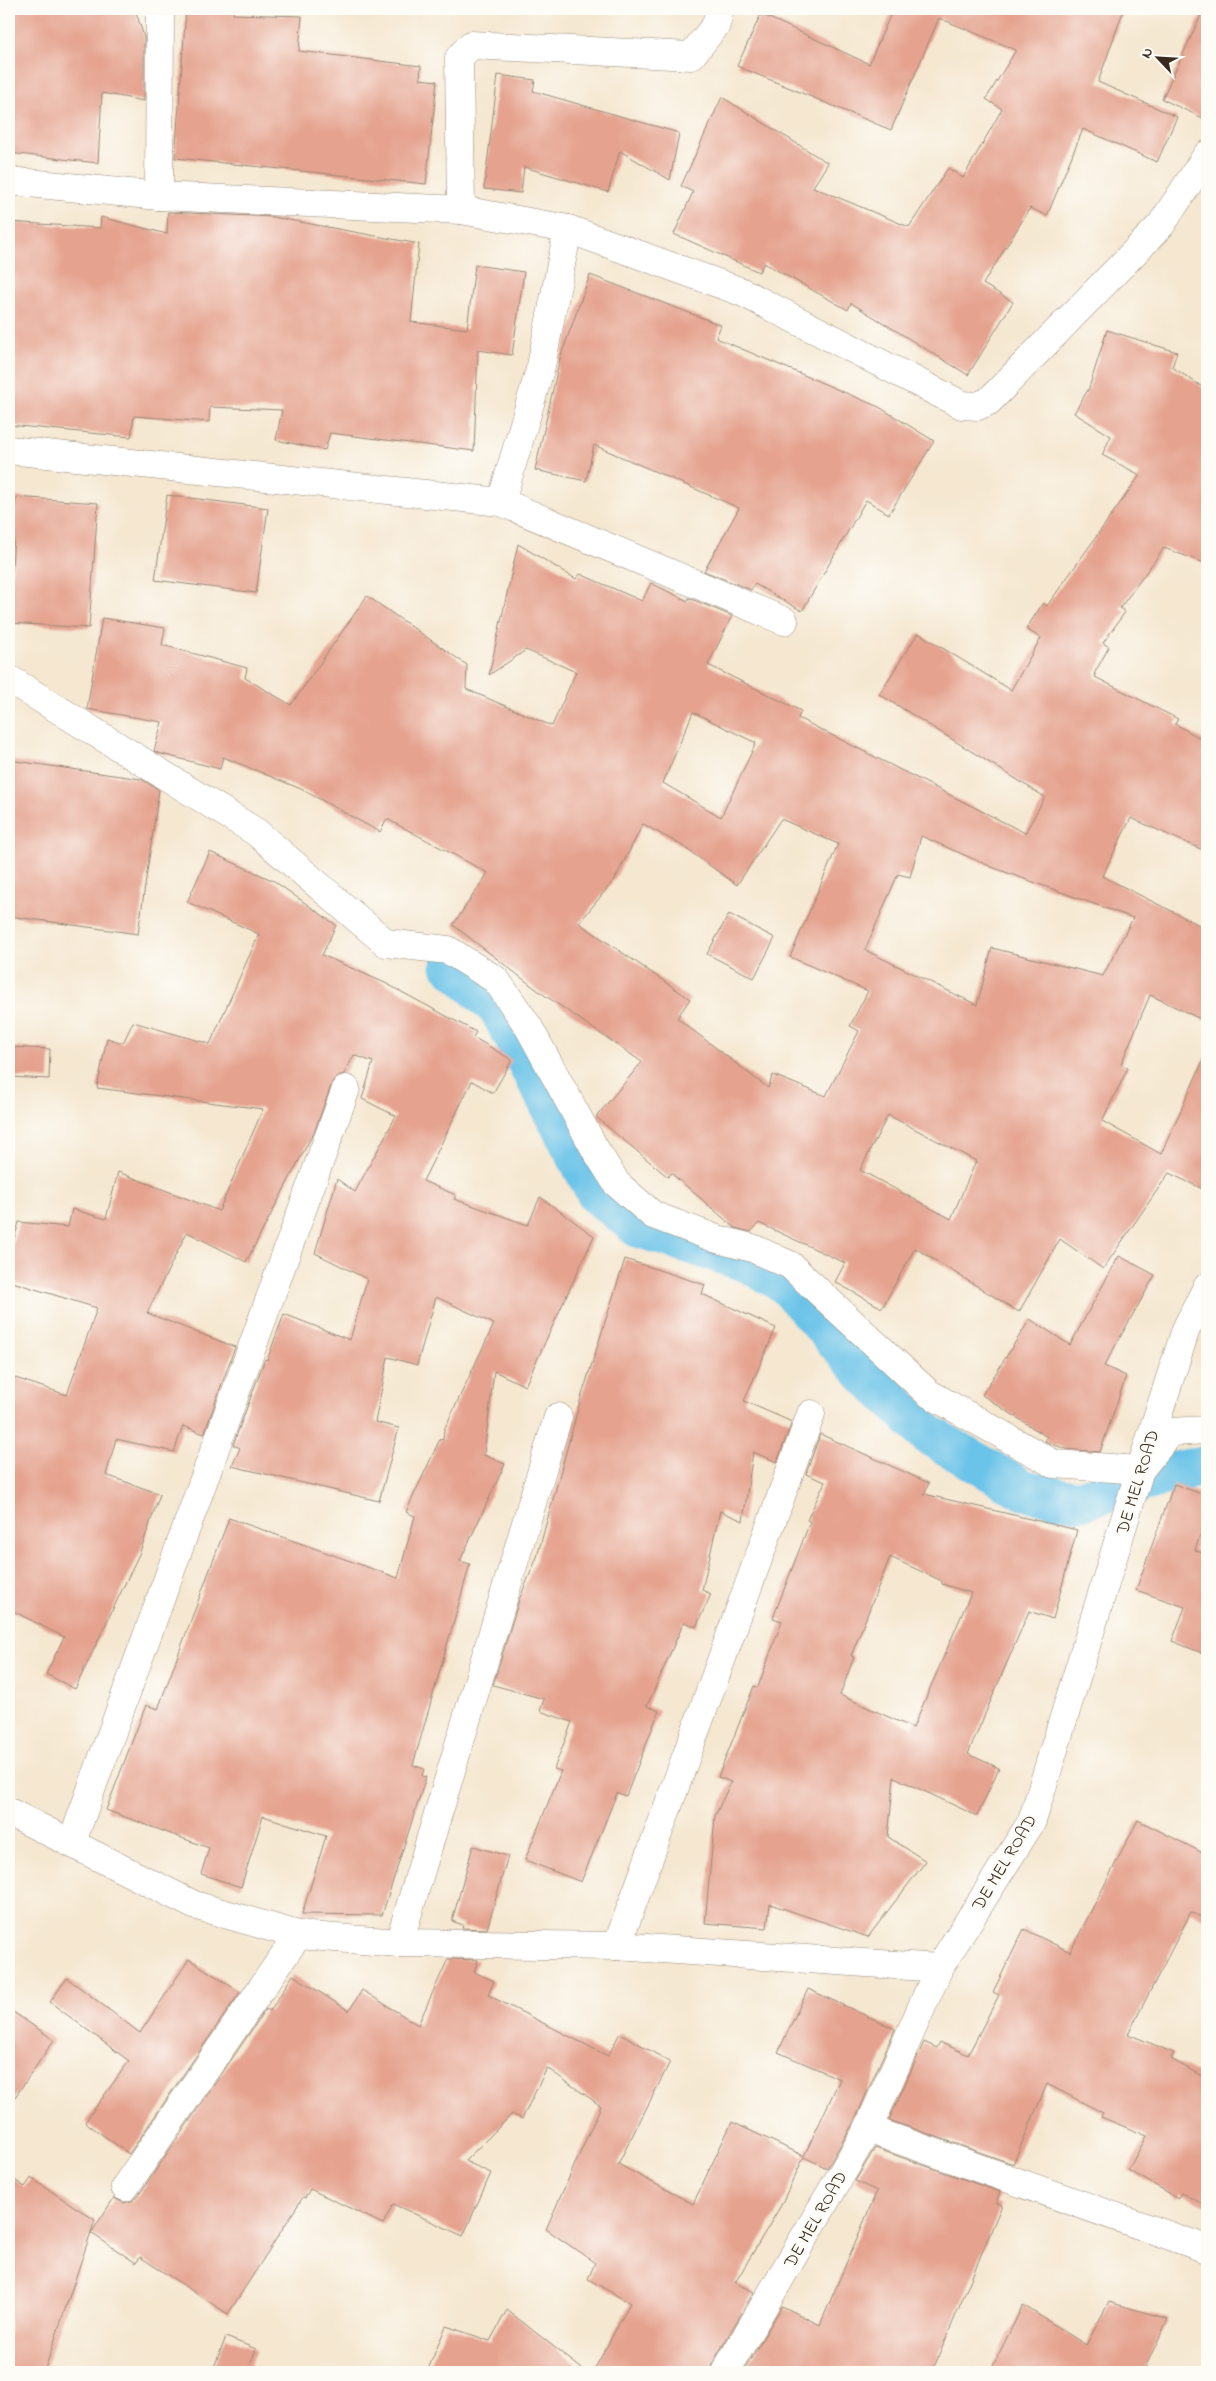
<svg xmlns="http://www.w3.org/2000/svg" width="1216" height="2381" font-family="'Indie Flower',sans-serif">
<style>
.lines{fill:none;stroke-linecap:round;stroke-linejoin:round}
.canal{stroke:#6bc3e8;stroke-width:41}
.building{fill:#e5a38f;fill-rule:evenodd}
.minor-casing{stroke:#988877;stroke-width:29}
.minor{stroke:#fff;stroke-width:28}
.labels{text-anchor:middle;stroke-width:5;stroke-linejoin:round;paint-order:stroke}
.street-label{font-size:18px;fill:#3b2a1e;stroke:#fdfcf7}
</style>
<rect width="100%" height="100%" fill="#fdfcf7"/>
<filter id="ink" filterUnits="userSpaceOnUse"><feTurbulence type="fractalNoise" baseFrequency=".02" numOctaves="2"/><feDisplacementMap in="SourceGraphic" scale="10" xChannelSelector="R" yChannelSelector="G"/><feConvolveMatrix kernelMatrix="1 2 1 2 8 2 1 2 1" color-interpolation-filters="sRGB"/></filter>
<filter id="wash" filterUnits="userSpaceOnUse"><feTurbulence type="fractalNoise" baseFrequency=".0096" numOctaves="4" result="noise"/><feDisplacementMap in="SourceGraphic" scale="20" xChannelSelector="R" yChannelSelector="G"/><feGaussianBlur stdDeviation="1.12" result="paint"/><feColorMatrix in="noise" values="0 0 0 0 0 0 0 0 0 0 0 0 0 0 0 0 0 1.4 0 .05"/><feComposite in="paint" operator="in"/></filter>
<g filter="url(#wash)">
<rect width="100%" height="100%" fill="#f5e7d0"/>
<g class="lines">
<path class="canal" d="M 451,965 L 499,1009 L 597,1194 L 638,1227 L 747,1262 L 785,1283 L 867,1376 L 929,1435 L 1024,1490 L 1077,1501 L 1175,1472 L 1207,1465"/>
</g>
<g id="blocks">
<g class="building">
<path d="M 9,9 L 135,9 L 144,37 L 144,101 L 102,93 L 98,163 L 9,153 Z"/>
<path d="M 186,9 L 233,9 L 233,14 L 302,16 L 299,51 L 421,66 L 420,79 L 437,81 L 426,184 L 175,158 Z"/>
<path d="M 893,9 L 1124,9 L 1098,82 L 1177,117 L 1157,162 L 1083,129 L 1047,216 L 1030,208 L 983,284 L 1013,302 L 968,375 L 851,303 L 848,310 L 764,263 L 759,272 L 674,234 L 693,192 L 681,186 L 722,97 L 828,163 L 813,187 L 909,227 L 948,168 L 963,178 L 1002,109 L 986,99 L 1016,50 L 939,18 L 891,130 L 737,66 L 761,14 L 869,64 Z"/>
<path d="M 1204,9 L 1207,9 L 1207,120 L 1162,99 Z"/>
<path d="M 498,75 L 535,80 L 533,91 L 679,133 L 670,180 L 620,151 L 608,192 L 524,167 L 521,193 L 484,189 Z"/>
<path d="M 168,212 L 273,217 L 419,244 L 411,322 L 467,329 L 475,265 L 524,272 L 512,355 L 478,350 L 474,451 L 330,433 L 325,450 L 276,440 L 282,410 L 210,407 L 209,422 L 134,416 L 131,437 L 9,425 L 9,222 L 100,228 L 101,217 L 167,234 Z"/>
<path d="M 590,275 L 721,325 L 716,338 L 879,407 L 934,441 L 889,514 L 866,500 L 802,611 L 755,584 L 751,590 L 704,571 L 739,508 L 594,445 L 586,481 L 535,470 L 560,358 Z"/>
<path d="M 1107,330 L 1177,352 L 1172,367 L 1207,390 L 1207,564 L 1164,548 L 1120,608 L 1125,612 L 1103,643 L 1109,647 L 1094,674 L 1096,675 L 1095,677 L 1178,719 L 1175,724 L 1207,742 L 1207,852 L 1131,818 L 1102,876 L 1207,929 L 1207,1022 L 1150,995 L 1121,1064 L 1128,1068 L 1102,1121 L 1161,1154 L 1207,1052 L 1207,1191 L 1169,1173 L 1103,1269 L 1060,1239 L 1019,1312 L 915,1248 L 882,1308 L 835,1282 L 845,1263 L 759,1223 L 751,1232 L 735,1228 L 671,1173 L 668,1177 L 596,1117 L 642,1062 L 540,992 L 453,925 L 488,873 L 387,819 L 380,832 L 301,789 L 223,757 L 220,769 L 158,753 L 154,751 L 162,722 L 87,709 L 102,618 L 165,628 L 162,645 L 247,668 L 245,678 L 291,705 L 367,596 L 467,665 L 466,689 L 552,726 L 576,672 L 526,650 L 489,675 L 518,544 L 576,579 L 580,574 L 642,601 L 651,583 L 688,601 L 689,598 L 732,616 L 708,665 L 801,711 L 798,718 L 1025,833 L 1045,797 L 879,694 L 918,633 L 1011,690 L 1041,638 L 1026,629 L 1043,603 L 1047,606 L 1140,475 L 1102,455 L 1111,436 L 1074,413 L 1089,388 ZM 693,712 L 756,743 L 721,817 L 663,783 ZM 781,819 L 838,844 L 790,957 L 868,991 L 850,1026 L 859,1031 L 826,1096 L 773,1075 L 768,1088 L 677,1018 L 690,999 L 579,923 L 615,879 L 643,824 L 681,845 L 737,885 ZM 921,836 L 994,868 L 1133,918 L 1103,976 L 992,948 L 977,1005 L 865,950 L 898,874 L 910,877 ZM 888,1115 L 976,1161 L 951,1219 L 860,1170 Z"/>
<path d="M 167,495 L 268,508 L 256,593 L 155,580 Z"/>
<path d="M 16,497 L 98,503 L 89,628 L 9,623 Z"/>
<path d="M 9,760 L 141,779 L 159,790 L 138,934 L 9,916 Z"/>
<path d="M 210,852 L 274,881 L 336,925 L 322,955 L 385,983 L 476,1032 L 473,1037 L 512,1060 L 493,1093 L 472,1081 L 423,1181 L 456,1195 L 454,1199 L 528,1225 L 540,1197 L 594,1236 L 525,1386 L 494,1371 L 484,1455 L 505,1464 L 460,1561 L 470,1564 L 413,1765 L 424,1769 L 422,1776 L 426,1777 L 382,1915 L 302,1914 L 326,1836 L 263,1816 L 241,1887 L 201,1874 L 209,1848 L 106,1810 L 146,1705 L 158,1709 L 229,1518 L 398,1578 L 415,1516 L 406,1512 L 440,1439 L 443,1440 L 444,1430 L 494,1324 L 436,1297 L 417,1365 L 388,1357 L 375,1422 L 399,1428 L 379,1501 L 232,1466 L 240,1448 L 233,1445 L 265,1359 L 267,1360 L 284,1314 L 350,1340 L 367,1279 L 315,1253 L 337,1179 L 355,1192 L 396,1116 L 362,1099 L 373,1062 L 354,1055 L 344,1074 L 336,1077 L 332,1083 L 315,1130 L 246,1262 L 187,1232 L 147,1313 L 235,1347 L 204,1434 L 183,1426 L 174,1452 L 116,1439 L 106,1475 L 160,1494 L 140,1552 L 75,1689 L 46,1674 L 64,1637 L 9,1609 L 9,1376 L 67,1395 L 97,1308 L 9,1281 L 9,1256 L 19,1222 L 68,1227 L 72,1209 L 106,1219 L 118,1172 L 219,1211 L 263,1109 L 97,1088 L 107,1038 L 123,1043 L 133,1022 L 210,1044 L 259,934 L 187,902 Z"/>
<path d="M 729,914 L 775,938 L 754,978 L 707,954 Z"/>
<path d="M 9,1047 L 50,1049 L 49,1079 L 9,1077 Z"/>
<path d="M 1119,1256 L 1155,1275 L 1104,1366 L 1126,1376 L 1100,1452 L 1067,1449 L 1051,1444 L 1045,1441 L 1047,1437 L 982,1395 L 1030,1319 L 1070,1345 Z"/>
<path d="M 625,1259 L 705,1285 L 702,1294 L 776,1328 L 744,1401 L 792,1422 L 777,1462 L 753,1452 L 743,1521 L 720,1511 L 702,1590 L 711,1594 L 696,1627 L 684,1622 L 647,1706 L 659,1711 L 626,1796 L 617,1793 L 581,1882 L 525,1860 L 561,1771 L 554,1769 L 572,1722 L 540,1711 L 544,1699 L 493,1685 L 519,1600 L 537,1557 L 581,1398 Z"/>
<path d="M 820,1434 L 929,1483 L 924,1494 L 1077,1530 L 1053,1619 L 1029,1611 L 968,1754 L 999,1768 L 977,1816 L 894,1777 L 888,1837 L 926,1861 L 868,1937 L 770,1904 L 767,1928 L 705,1923 L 715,1816 L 731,1782 L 718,1777 L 754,1686 L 758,1687 L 782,1621 L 773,1618 L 810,1522 L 807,1520 L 825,1482 L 806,1474 ZM 890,1557 L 942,1581 L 942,1584 L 971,1593 L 913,1728 L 840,1695 L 854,1657 L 851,1656 Z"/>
<path d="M 1174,1484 L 1207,1496 L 1207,1515 L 1195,1550 L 1207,1555 L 1207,1655 L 1172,1641 L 1185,1607 L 1136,1590 Z"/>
<path d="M 1138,1820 L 1207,1855 L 1207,1920 L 1191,1912 L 1128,2034 L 1174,2053 L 1171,2059 L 1207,2079 L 1207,2206 L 1181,2193 L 1178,2198 L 1128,2170 L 1147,2136 L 1101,2117 L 1103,2113 L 1047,2084 L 1013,2164 L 889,2120 L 924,2042 L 937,2048 L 940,2042 L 968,2055 L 999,1995 L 993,1992 L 1024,1929 L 1070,1952 Z"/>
<path d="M 473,1846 L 508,1856 L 487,1929 L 462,1928 L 463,1925 L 452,1921 Z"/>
<path d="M 189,1959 L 240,1992 L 129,2154 L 85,2122 L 129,2061 L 50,2002 L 67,1978 L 140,2033 Z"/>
<path d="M 448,1959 L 478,1960 L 474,1972 L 494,1981 L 488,1995 L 608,2056 L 620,2033 L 670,2062 L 618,2164 L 693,2204 L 732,2122 L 804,2156 L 840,2079 L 778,2052 L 808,1989 L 895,2029 L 854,2122 L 827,2168 L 804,2157 L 780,2207 L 735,2283 L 754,2292 L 712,2364 L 709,2372 L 593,2372 L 630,2303 L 588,2279 L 595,2263 L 546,2229 L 601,2106 L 547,2068 L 522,2119 L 512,2114 L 465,2161 L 491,2173 L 463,2236 L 393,2204 L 383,2224 L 310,2189 L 305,2198 L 303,2197 L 228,2314 L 140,2257 L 136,2263 L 91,2233 L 114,2198 L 124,2203 L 132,2201 L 138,2196 L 266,2009 L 270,2011 L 293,1975 L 349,2011 L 362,1990 L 418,2025 Z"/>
<path d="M 9,2009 L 54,2040 L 9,2106 Z"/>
<path d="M 875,2148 L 1000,2192 L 996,2203 L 1002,2205 L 932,2372 L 743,2372 L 782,2306 L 820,2325 L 877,2191 L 855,2181 Z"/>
<path d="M 9,2176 L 25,2187 L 31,2178 L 95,2220 L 44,2372 L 9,2372 Z"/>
<path d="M 1109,2302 L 1168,2319 L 1143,2372 L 990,2372 L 1023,2305 L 1086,2345 Z"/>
<path d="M 507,2310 L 586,2372 L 427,2372 L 446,2326 L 490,2341 Z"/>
<path d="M 226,2337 L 256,2349 L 247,2372 L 212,2372 Z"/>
</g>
</g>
</g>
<g filter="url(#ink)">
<use href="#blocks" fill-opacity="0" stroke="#988877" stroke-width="1"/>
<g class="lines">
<defs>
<g id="minor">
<path d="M 160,9 L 159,196 L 461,210 L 459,58 L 471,45 L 691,56 L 716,25 L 720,9"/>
<path d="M 9,181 L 159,196"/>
<path d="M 568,229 L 742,292 L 962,405 L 978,406 L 989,401 L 1161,225 L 1207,155"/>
<path d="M 9,450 L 501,502 L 541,366 L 568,229 L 461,210"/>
<path d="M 501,502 L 784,621"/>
<path d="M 9,679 L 256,832 L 386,943 L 448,950 L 496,980 L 528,1026 L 595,1149 L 617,1184 L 653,1215 L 717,1239 L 752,1248 L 790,1265 L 928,1393 L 1054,1464 L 1140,1470 L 1171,1432 L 1207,1430"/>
<path d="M 9,1812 L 194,1905 L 298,1935 L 399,1943 L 617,1946 L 939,1968"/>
<path d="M 72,1842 L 346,1089"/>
<path d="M 399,1943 L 558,1417"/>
<path d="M 617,1946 L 811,1414"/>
<path d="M 868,2129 L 1207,2249"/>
<path d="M 125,2187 L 298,1935"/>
<path d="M 725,2372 L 868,2129 L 939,1968 L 1032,1821 L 1140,1470 L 1186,1329 L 1207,1287"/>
</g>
</defs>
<use href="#minor" class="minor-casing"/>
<use href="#minor" class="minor"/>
</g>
</g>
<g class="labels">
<g class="street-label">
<text transform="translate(1137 1482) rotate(-73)" y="6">DE MEL ROAD</text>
<text transform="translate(1004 1862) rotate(-59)" y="6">DE MEL ROAD</text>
<text transform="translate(815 2219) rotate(-60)" y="6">DE MEL ROAD</text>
</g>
</g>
<rect width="1216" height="2381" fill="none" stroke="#fdfcf7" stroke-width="30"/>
<g transform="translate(1158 58) rotate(295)" stroke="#fdfcf7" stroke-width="4" paint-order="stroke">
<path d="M0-4L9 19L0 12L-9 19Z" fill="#3b2a1e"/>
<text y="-8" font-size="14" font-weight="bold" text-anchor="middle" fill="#3b2a1e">N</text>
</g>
</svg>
